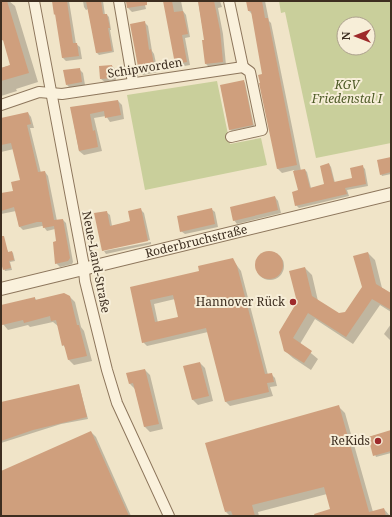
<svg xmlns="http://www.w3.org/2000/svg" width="392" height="517" font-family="'Noto Serif',serif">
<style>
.green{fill:#c9cf9b;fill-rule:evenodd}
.shadow{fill:#0003;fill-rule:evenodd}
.building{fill:#cf9f7d;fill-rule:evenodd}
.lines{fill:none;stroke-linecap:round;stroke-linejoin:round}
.minor-casing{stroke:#8d765c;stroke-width:12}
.tertiary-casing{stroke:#8d765c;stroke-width:14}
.minor{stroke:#faf1dc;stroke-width:10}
.tertiary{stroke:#faf1dc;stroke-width:12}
.poi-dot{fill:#9e2a2b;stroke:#f7eed8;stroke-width:1.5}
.labels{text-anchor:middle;stroke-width:4;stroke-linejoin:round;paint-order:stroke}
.street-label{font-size:12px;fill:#3d2e20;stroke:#f7eed8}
.park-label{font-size:12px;font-style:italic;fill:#4d5a26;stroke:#f7eed8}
.poi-label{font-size:12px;fill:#3d2e20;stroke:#f7eed8;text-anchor:end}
</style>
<rect width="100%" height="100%" fill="#f0e4c8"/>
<g class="green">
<path d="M 279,1 L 391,1 L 391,143 L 316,158 L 285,12 L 281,13 ZM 344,24 L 368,24 L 368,48 L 344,48 Z"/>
<path d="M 217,81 L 230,144 L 261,138 L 267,165 L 145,190 L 127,95 Z"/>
</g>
<g class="shadow">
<path d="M 1,1 L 9,1 L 15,6 L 38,82 L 16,89 L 17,91 L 1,96 L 1,68 L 11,65 L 1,31 Z"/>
<path d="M 53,1 L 69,1 L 76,44 L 80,47 L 82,59 L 66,61 L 63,58 L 57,16 L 55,14 Z"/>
<path d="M 83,1 L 103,1 L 105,15 L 107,15 L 109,17 L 111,30 L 110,30 L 114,52 L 99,55 L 97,53 L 88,9 L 86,10 L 84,7 Z"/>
<path d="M 126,1 L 144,1 L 146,9 L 132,12 L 128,8 Z"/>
<path d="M 164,1 L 181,1 L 183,11 L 186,15 L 190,37 L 185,38 L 190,65 L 179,67 L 176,64 Z"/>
<path d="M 198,1 L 220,1 L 222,7 L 218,8 L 223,34 L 226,65 L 209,67 L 206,64 L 205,41 Z"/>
<path d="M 247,1 L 265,1 L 269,21 L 271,23 L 301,171 L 305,170 L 307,172 L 311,188 L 325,185 L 329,164 L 331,167 L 335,183 L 353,179 L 363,167 L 365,169 L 368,186 L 347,190 L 349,196 L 299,208 L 296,205 L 299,191 L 294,170 L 282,173 L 278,169 L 264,75 L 252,14 L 249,11 Z"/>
<path d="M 144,22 L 148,26 L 152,51 L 154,54 L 158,72 L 143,75 L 139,72 Z"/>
<path d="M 112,66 L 115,69 L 116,81 L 105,82 L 101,79 L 100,67 Z"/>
<path d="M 79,69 L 83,73 L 85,85 L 70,88 L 67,85 Z"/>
<path d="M 243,81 L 245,83 L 254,126 L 232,131 L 230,130 L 221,86 Z"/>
<path d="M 118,101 L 122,105 L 124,119 L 110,122 L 106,116 L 94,118 L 102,151 L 84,155 L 79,151 L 71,108 Z"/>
<path d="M 28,113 L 31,117 L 34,128 L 30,128 L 41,173 L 45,172 L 48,176 L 57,221 L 63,220 L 66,223 L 73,262 L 72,264 L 60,267 L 56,263 L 58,242 L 55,229 L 47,231 L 43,226 L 42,226 L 23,230 L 19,226 L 16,211 L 1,214 L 1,194 L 14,192 L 21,181 L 14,149 L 1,152 L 1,123 Z"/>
<path d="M 391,158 L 391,174 L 382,176 L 381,174 Z"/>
<path d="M 275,197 L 278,201 L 281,213 L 237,224 L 234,220 Z"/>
<path d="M 211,209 L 215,212 L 218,227 L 185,234 L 181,231 Z"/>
<path d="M 141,210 L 144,213 L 150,240 L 104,249 L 104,251 L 103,250 L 106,212 L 110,215 L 112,226 L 131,222 Z"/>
<path d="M 151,242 L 151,244 L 106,254 L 104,251 Z"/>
<path d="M 5,245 L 8,252 L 12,252 L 13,253 L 15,261 L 10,262 L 12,270 L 5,271 L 2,264 L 1,264 L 1,246 Z"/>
<circle cx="270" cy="266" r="14"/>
<path d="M 368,253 L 375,260 L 382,288 L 391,294 L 391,312 L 380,305 L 353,344 L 315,319 L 300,344 L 318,359 L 311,370 L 293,358 L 285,351 L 298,303 L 305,268 L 312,275 L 318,301 L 339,314 L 346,313 L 363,287 Z"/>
<path d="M 232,259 L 241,271 L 268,375 L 271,374 L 275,378 L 277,386 L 270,387 L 273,396 L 230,406 L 226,402 L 208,332 L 147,346 L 143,342 L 131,288 L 200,272 ZM 175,299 L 179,318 L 158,323 L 154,304 Z"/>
<path d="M 69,296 L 75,302 L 81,327 L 84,331 L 92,361 L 74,365 L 69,360 L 66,348 L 63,345 L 58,326 L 53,322 L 30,327 L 28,325 L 8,330 L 3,324 L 1,319 L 1,306 L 35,298 L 37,301 Z"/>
<path d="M 391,324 L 391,341 L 384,334 Z"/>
<path d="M 200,363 L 205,368 L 213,401 L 198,405 L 193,400 Z"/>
<path d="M 145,370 L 150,375 L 163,429 L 150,432 L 145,427 L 135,389 L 130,384 L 128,374 Z"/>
<path d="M 79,385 L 88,419 L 61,424 L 1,443 L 1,403 Z"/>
<path d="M 338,406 L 345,413 L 373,512 L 384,509 L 390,516 L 311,516 L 331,510 L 327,494 L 258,512 L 259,516 L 230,516 L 226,512 Z"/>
<path d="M 391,431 L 391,453 L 376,457 L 369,437 Z"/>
<path d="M 91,432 L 96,437 L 131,516 L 1,516 L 1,472 Z"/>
</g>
<g class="building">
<path d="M 1,1 L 7,1 L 29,73 L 1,81 L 1,68 L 10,65 L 3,40 L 1,41 Z"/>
<path d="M 52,1 L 67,1 L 73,43 L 77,43 L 79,56 L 62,58 L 55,14 L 54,15 Z"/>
<path d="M 86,1 L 101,1 L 103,14 L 107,14 L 110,28 L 108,28 L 112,51 L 96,53 Z"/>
<path d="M 126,1 L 147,1 L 147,5 L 127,8 Z"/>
<path d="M 163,1 L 172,1 L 174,12 L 183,11 L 188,34 L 182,35 L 187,62 L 175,64 Z"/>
<path d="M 198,1 L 214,1 L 220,30 L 223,62 L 205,64 L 202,40 L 204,40 Z"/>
<path d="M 246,1 L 262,1 L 265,18 L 268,18 L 297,165 L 277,169 L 259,83 L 260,83 L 258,75 L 262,74 L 251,11 L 248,11 Z"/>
<path d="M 145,21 L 149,50 L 151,49 L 155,69 L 139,72 L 130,24 Z"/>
<path d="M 112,65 L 114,78 L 100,79 L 99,66 Z"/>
<path d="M 80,68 L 82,82 L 66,85 L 63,70 Z"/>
<path d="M 244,80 L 253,125 L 229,130 L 220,85 Z"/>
<path d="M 118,100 L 121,115 L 105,118 L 104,111 L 90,114 L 93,131 L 95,130 L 98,147 L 79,151 L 70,107 Z"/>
<path d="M 28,112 L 31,124 L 27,125 L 38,172 L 45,171 L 54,220 L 63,219 L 70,258 L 68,261 L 55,264 L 53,242 L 56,241 L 54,226 L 43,228 L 42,222 L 37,222 L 19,227 L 14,207 L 1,211 L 1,193 L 13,191 L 11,182 L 20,180 L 11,143 L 1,145 L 1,118 Z"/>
<path d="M 391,157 L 391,172 L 380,175 L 377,160 Z"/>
<path d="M 329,163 L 334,182 L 352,178 L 350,168 L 363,165 L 366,184 L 345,188 L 347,194 L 295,206 L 292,192 L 298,190 L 293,171 L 305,169 L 310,188 L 324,184 L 320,166 Z"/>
<path d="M 275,196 L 278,210 L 233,221 L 230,207 Z"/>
<path d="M 141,208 L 148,241 L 102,251 L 94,213 L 107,211 L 110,226 L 130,221 L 128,211 Z"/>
<path d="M 212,208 L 215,224 L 180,232 L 177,216 Z"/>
<path d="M 1,236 L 4,236 L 8,252 L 12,251 L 14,260 L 9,261 L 11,268 L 3,270 L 1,263 Z"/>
<circle cx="269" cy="265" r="14"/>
<path d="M 368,252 L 376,284 L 391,293 L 391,310 L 372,299 L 346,337 L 308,313 L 293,338 L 312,351 L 304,363 L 284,351 L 279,332 L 297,302 L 289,271 L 305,267 L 312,296 L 339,313 L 345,312 L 362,287 L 353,256 Z"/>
<path d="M 233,258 L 237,266 L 265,374 L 272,373 L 274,382 L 267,383 L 269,392 L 225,402 L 206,328 L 142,343 L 130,287 L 199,271 L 198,266 ZM 173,295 L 178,317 L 155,322 L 150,300 Z"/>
<path d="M 64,293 L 70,296 L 77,325 L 79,325 L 87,356 L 68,360 L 64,345 L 62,346 L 56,320 L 51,321 L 50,316 L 24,323 L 23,320 L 2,325 L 1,305 L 35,297 L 35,300 Z"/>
<path d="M 200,362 L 209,396 L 192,400 L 183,366 Z"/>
<path d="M 145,369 L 159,424 L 144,427 L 133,383 L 129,384 L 126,373 Z"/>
<path d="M 79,384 L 87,417 L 33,430 L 1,441 L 1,402 Z"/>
<path d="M 339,405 L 369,512 L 384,508 L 386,516 L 315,516 L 314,514 L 330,509 L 324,487 L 252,505 L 255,516 L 233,516 L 231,511 L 225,512 L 205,443 Z"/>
<path d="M 391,430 L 391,451 L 373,456 L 368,437 Z"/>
<path d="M 91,431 L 129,516 L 1,516 L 1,471 Z"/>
</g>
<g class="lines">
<defs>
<g id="minor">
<path d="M 34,1 L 83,261 L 85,281 L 107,370 L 117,403 L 169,516"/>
<path d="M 119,1 L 133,83"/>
<path d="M 229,1 L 243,67"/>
<path d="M 1,105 L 39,92 L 62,94 L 243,67"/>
<path d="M 231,137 L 262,130 L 250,72 L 243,67"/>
</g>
<g id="tertiary">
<path id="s1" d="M 1,289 L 391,194"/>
</g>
</defs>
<use href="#minor" class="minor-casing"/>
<use href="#tertiary" class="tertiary-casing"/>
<use href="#minor" class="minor"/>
<use href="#tertiary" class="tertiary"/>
</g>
<g class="poi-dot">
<circle cx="293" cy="302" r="4"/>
<circle cx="378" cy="441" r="4"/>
</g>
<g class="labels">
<g class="street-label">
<text transform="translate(145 68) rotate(-9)" y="4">Schipworden</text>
<text dy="4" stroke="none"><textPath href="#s1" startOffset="201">Roderbruchstraße</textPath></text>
<text transform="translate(96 262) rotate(79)" y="4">Neue-Land-Straße</text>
</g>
<g class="park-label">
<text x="347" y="89">KGV<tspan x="347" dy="14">Friedenstal I</tspan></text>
</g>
<g class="poi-label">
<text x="285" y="306">Hannover Rück</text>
<text x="370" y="445">ReKids</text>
</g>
</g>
<rect width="392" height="517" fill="none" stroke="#3d2e20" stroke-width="4"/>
<g transform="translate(356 36) rotate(270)"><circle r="19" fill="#f7eed8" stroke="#ada18e"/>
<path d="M0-3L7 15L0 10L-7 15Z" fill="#9e2a2b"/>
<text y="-6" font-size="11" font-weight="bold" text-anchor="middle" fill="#3d2e20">N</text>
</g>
</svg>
